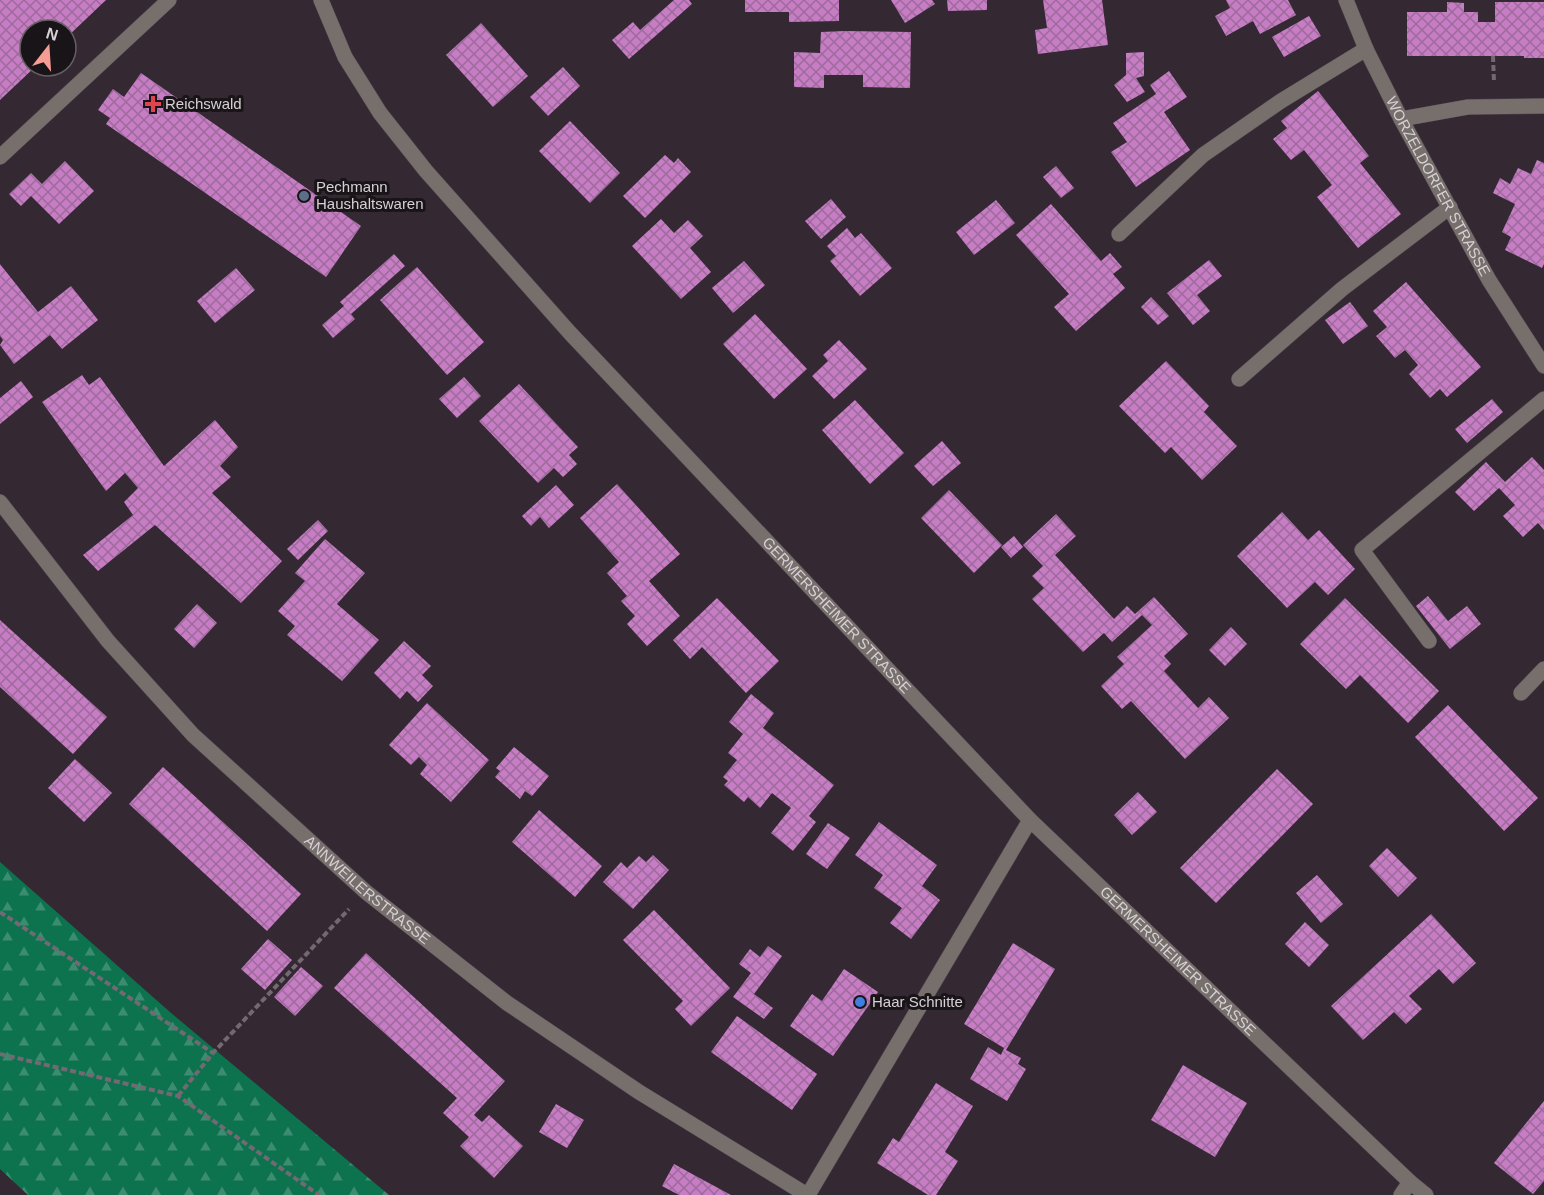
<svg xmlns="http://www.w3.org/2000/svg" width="1544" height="1195" font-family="Arial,sans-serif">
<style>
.forest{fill:url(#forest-firs)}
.building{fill:url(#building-cross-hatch)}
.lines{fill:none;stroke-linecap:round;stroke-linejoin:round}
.minor-casing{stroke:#4e444d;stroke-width:16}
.path{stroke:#736972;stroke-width:4;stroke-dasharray:6 3;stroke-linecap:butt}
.minor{stroke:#766f6b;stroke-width:15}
.health-dot{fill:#e0444e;stroke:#191418;stroke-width:2}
.service-dot{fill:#5c6f8a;stroke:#191418;stroke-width:2}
.shop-dot{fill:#3f7fe0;stroke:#191418;stroke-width:2}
.labels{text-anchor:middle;stroke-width:6;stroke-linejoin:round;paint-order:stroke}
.poi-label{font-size:15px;fill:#d7d0d6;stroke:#191418;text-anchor:start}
.street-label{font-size:15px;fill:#d7d0d6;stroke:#191418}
</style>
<defs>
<pattern id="forest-firs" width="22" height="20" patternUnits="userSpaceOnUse" patternTransform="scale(1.5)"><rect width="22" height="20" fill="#0d734f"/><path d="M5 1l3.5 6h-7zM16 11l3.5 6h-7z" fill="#3b8c70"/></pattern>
<pattern id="building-cross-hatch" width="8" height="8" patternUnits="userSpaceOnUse" patternTransform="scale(1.5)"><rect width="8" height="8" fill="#c67dc4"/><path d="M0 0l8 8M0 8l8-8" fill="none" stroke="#9e6a9c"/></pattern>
</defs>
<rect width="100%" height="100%" fill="#342933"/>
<path class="forest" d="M 0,862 L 171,1013 L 389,1195 L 28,1195 L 0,1169 Z"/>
<g class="building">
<path d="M 0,0 L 106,0 L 66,38 L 66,30 L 30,30 L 30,66 L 36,66 L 0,100 Z"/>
<path d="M 674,0 L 689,0 L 692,4 L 629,59 L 612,40 L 633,22 L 640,30 Z"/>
<path d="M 745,0 L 839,0 L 839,21 L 789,22 L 789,12 L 745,12 Z"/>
<path d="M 891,0 L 932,0 L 935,4 L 905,23 Z"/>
<path d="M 947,0 L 987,0 L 987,10 L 948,11 Z"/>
<path d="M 1043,0 L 1102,0 L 1108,45 L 1038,54 L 1035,30 L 1047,28 Z"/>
<path d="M 1226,0 L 1288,0 L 1296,15 L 1260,34 L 1253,21 L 1226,36 L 1215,16 L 1230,8 Z"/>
<path d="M 1447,2 L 1464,3 L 1464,12 L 1478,12 L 1478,22 L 1495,22 L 1495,2 L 1544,2 L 1544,58 L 1524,58 L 1524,56 L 1407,56 L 1407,12 L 1447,12 Z"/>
<path d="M 1309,16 L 1321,36 L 1284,57 L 1272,37 Z"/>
<path d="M 481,23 L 528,76 L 493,107 L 446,55 Z"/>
<path d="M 845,31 L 911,32 L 910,88 L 863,87 L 863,75 L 824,75 L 824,88 L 794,87 L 794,52 L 820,53 L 821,32 Z"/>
<path d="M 1144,52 L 1144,76 L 1136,78 L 1145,92 L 1127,102 L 1114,85 L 1126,75 L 1126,53 Z"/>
<path d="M 563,67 L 580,86 L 548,116 L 530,97 Z"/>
<path d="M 1169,71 L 1187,97 L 1164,112 L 1190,150 L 1136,187 L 1111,152 L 1127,142 L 1113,123 L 1156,94 L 1150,85 Z"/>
<path d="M 141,73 L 361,226 L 326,277 L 106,124 L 110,118 L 98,110 L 113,89 L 124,97 Z"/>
<path d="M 1318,91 L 1369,156 L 1360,163 L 1401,214 L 1358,248 L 1317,197 L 1332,185 L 1304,150 L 1291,160 L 1273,139 L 1287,128 L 1281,121 Z"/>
<path d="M 570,121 L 620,173 L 590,203 L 539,151 Z"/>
<path d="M 665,155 L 674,163 L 678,158 L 691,172 L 645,218 L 623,196 Z"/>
<path d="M 1537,160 L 1544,163 L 1544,264 L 1542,268 L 1505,250 L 1511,237 L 1502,232 L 1515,204 L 1493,193 L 1500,178 L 1510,184 L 1518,168 L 1531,174 Z"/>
<path d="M 65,161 L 94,191 L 59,224 L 31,196 L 21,206 L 9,194 L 31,173 L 42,184 Z"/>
<path d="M 1056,166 L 1074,188 L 1061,198 L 1043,177 Z"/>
<path d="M 831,199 L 846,217 L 821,239 L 805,221 Z"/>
<path d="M 996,200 L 1015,223 L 974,255 L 956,232 Z"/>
<path d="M 1051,204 L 1101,261 L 1110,253 L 1122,267 L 1113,274 L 1125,288 L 1076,331 L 1054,307 L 1069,294 L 1016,235 Z"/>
<path d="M 661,219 L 674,233 L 688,220 L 703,236 L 690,248 L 711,272 L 681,299 L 632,246 Z"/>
<path d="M 847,228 L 855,238 L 861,233 L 892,268 L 860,296 L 830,261 L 836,256 L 827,246 Z"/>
<path d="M 394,254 L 405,266 L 351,314 L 355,319 L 333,338 L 322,325 L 344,306 L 340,302 Z"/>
<path d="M 1209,260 L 1222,276 L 1197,295 L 1210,311 L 1193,325 L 1167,293 Z"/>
<path d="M 744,261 L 765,285 L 733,313 L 712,288 Z"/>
<path d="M 0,264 L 38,312 L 71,286 L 98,320 L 62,349 L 50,335 L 14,364 L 0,345 L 3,340 L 0,336 Z"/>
<path d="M 417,267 L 484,342 L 447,375 L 380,300 Z"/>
<path d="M 236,268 L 255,290 L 215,323 L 197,301 Z"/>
<path d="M 1406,282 L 1481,367 L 1447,397 L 1440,389 L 1430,398 L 1409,374 L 1418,365 L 1405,350 L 1395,358 L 1376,336 L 1387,327 L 1373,311 Z"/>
<path d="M 1151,297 L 1169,316 L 1158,325 L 1141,307 Z"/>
<path d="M 1350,302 L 1368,326 L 1343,344 L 1325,320 Z"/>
<path d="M 755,314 L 807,369 L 774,399 L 723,344 Z"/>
<path d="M 839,340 L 867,369 L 834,399 L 812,376 L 828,361 L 823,355 Z"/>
<path d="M 1166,361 L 1209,406 L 1204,412 L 1237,446 L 1202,480 L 1171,447 L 1165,453 L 1119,406 Z"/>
<path d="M 82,375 L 89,385 L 100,377 L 164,466 L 215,420 L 238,447 L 220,466 L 231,477 L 212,493 L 282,561 L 241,603 L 155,525 L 98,571 L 83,555 L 133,515 L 124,502 L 138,488 L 125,473 L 106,491 L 42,402 Z"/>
<path d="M 464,377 L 481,396 L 457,418 L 439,399 Z"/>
<path d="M 21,381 L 33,397 L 0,424 L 0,398 Z"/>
<path d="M 519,384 L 578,447 L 569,455 L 577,464 L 563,477 L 554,468 L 538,483 L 479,421 Z"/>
<path d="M 1492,399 L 1503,412 L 1467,443 L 1455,429 Z"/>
<path d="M 855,400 L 904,453 L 870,484 L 822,430 Z"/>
<path d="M 942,441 L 961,463 L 933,486 L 914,466 Z"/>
<path d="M 1532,457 L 1544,470 L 1544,530 L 1538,523 L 1523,537 L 1503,516 L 1515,505 L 1499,488 L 1474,511 L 1455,492 L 1486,462 L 1505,482 Z"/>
<path d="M 617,484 L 680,554 L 649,581 L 680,616 L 647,646 L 627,624 L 635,616 L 621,601 L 627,596 L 607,573 L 619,562 L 580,518 Z"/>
<path d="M 556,485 L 574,505 L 549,528 L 540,517 L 531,526 L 522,516 Z"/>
<path d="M 949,490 L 1002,545 L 974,573 L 921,518 Z"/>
<path d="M 1282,512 L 1308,540 L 1319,530 L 1355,569 L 1328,595 L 1315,582 L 1287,608 L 1237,556 Z"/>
<path d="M 1056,514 L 1076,536 L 1055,555 L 1114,619 L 1127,606 L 1135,614 L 1154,597 L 1188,634 L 1164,656 L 1171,664 L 1164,671 L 1198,708 L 1209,697 L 1229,718 L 1185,759 L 1131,701 L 1122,709 L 1101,686 L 1124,664 L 1117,657 L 1152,625 L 1142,615 L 1112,642 L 1104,633 L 1083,652 L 1032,599 L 1044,588 L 1032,576 L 1043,566 L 1023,545 Z"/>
<path d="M 318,520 L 328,531 L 298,560 L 287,549 Z"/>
<path d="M 1014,536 L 1023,547 L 1011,558 L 1001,547 Z"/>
<path d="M 325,539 L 365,573 L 337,604 L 379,640 L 342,681 L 287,635 L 295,626 L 278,611 L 305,581 L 295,573 Z"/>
<path d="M 1428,596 L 1448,621 L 1467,606 L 1481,624 L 1450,649 L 1416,606 Z"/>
<path d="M 717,598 L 779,661 L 746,693 L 702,647 L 690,659 L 673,640 Z"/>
<path d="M 1345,598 L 1439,691 L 1408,723 L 1360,675 L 1346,689 L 1300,644 Z"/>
<path d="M 197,604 L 217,623 L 194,648 L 174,629 Z"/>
<path d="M 0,620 L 107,717 L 73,754 L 0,687 Z"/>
<path d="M 1231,627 L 1247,644 L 1225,666 L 1209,650 Z"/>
<path d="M 404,641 L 431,666 L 422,675 L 433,686 L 418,702 L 407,691 L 400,699 L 374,673 Z"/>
<path d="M 751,694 L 774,713 L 763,728 L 834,785 L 809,816 L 816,822 L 793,851 L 771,833 L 791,808 L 772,793 L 760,808 L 748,797 L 744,802 L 724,785 L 728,781 L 723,777 L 737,760 L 728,753 L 743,734 L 729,722 Z"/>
<path d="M 427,703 L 489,760 L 451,802 L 420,774 L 427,765 L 419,757 L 411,765 L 389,745 Z"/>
<path d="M 1448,705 L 1538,798 L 1504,831 L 1415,737 Z"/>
<path d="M 514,747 L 549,776 L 532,796 L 525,791 L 520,799 L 495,777 L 500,771 L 496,768 Z"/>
<path d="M 75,759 L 112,793 L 84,822 L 48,788 Z"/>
<path d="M 163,767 L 301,894 L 267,931 L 129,804 Z"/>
<path d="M 1277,769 L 1313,804 L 1216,903 L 1180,868 Z"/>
<path d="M 1138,792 L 1157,812 L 1132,835 L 1114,815 Z"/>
<path d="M 539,810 L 602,866 L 575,897 L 512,842 Z"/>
<path d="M 879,822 L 937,865 L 922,886 L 940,900 L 911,939 L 890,923 L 902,908 L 874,888 L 883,875 L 855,855 Z"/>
<path d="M 828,823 L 850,838 L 827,869 L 806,854 Z"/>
<path d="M 1387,848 L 1417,878 L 1398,897 L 1369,866 Z"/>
<path d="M 653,855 L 669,870 L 633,909 L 603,882 L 621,862 L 627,868 L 639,856 L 646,862 Z"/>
<path d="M 1317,875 L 1343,904 L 1321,923 L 1296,893 Z"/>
<path d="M 654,910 L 730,988 L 691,1026 L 675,1009 L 683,1001 L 623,940 Z"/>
<path d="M 1431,914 L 1476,963 L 1453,984 L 1439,969 L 1409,996 L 1422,1009 L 1406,1024 L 1394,1012 L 1363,1040 L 1331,1006 Z"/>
<path d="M 1305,922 L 1329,945 L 1309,967 L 1285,944 Z"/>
<path d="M 268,939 L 292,960 L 265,990 L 241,969 Z"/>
<path d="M 1013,943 L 1055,969 L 1006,1050 L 1021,1058 L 1018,1064 L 1026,1069 L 1007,1101 L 970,1079 L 988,1047 L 1001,1055 L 1004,1048 L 964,1024 Z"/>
<path d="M 768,946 L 782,956 L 754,994 L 773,1008 L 764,1019 L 733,997 L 751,973 L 739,964 L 750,949 L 760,957 Z"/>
<path d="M 366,953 L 505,1081 L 474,1115 L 482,1122 L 489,1115 L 523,1146 L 494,1178 L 460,1146 L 469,1137 L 443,1113 L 457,1098 L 334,988 Z"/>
<path d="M 301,967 L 323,986 L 295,1016 L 274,997 Z"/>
<path d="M 844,969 L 878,992 L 833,1056 L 790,1026 L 812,994 L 822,1001 Z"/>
<path d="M 737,1016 L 817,1074 L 792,1110 L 711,1052 Z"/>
<path d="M 1183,1065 L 1247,1103 L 1215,1157 L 1151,1120 Z"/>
<path d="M 936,1083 L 973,1106 L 945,1152 L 958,1161 L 936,1195 L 928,1195 L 877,1163 L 893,1138 L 899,1142 Z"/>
<path d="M 1544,1101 L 1544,1181 L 1533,1194 L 1494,1163 Z"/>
<path d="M 556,1104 L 584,1120 L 567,1148 L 539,1132 Z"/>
<path d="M 674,1164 L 694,1175 L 731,1195 L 679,1195 L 662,1186 Z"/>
</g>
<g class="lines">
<defs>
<g id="minor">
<path id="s1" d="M 321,0 L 345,57 L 380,113 L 426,171 L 570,333 L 1030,820 L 1410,1182 L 1426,1195"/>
<path id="s2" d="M 1346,0 L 1366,49 L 1401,119 L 1489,280 L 1544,366"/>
<path d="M 1401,119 L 1468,107 L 1544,106"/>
<path d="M 0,157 L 169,0"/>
<path d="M 1119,234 L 1203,155 L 1281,101 L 1366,49"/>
<path d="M 1239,379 L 1342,289 L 1450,207"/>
<path id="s3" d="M 0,502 L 108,641 L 193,735 L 366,892 L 507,1003 L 639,1092 L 807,1195"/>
<path d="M 1429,641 L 1362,550 L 1544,399"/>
<path d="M 1521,693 L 1544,669"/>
<path d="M 808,1195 L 1030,820"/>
<path d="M 1401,1195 L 1410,1182"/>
</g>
</defs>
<use href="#minor" class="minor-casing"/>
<g class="path">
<path d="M 1493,56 L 1494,82"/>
<path d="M 0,912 L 213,1053"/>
<path d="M 0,1054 L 178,1096 L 319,1195"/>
<path d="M 178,1096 L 213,1053 L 349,909"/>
</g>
<use href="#minor" class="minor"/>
</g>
<path class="health-dot" d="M150 95h6v6h6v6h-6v6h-6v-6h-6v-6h6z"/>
<circle class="service-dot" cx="304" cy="196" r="6"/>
<circle class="shop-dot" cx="860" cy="1002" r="6"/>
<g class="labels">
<g class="poi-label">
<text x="165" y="109">Reichswald</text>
<text x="316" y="192">Pechmann<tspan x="316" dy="17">Haushaltswaren</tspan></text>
<text x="872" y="1007">Haar Schnitte</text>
</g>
<g class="street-label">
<text dy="5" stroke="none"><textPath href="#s2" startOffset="208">WORZELDORFER STRASSE</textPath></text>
<text dy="5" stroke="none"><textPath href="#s1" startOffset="807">GERMERSHEIMER STRASSE</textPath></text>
<text dy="5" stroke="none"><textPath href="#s3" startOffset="536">ANNWEILERSTRASSE</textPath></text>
<text dy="5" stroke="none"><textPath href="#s1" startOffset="1293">GERMERSHEIMER STRASSE</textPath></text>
</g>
</g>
<g transform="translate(48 48) rotate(17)"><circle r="28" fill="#191418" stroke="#655f64" stroke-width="1.5"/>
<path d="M0-4.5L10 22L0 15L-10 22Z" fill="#f59c94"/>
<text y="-9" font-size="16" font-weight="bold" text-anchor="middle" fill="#d7d0d6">N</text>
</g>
</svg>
